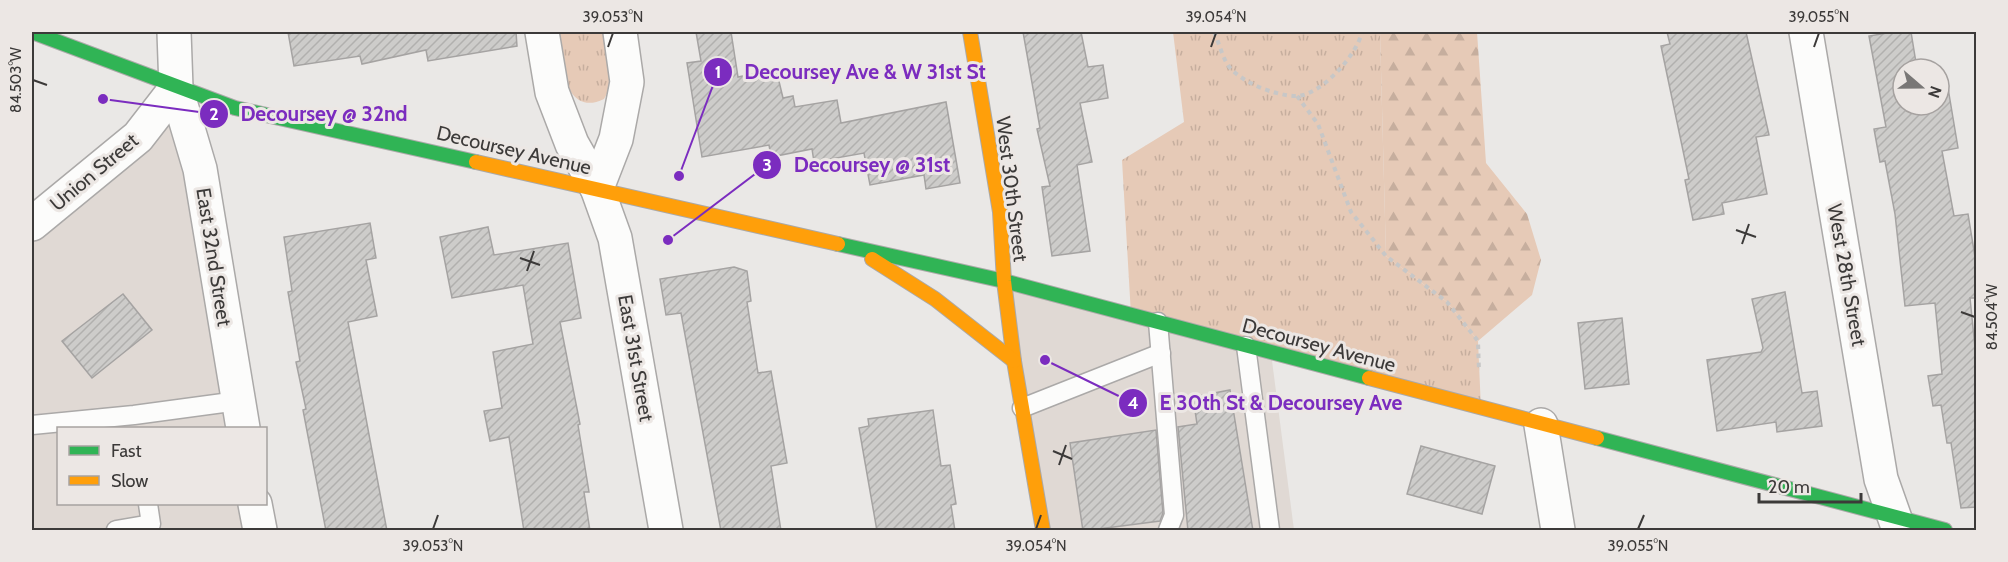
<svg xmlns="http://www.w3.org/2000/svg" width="2008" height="562" font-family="Cabin,sans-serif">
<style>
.built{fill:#e0d9d4}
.grass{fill:url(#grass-tufts)}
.forest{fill:url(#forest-firs)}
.building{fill:url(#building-hatch);stroke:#a5a3a2;stroke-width:1.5}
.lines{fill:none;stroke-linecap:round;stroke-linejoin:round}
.lane-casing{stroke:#aba9a8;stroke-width:21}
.street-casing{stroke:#aba9a8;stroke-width:36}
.fast-casing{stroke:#aba9a8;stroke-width:16}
.slow-casing{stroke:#aba9a8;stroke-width:16}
.path{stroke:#c7c7c7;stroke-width:4;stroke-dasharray:4.5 4.5;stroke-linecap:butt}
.lane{stroke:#fcfcfb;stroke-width:18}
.street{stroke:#fcfcfb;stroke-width:33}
.fast{stroke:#30b455;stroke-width:14}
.slow{stroke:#ff9f0a;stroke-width:14}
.ticks{fill:none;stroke:#3c3a39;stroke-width:2}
.labels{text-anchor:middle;stroke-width:6;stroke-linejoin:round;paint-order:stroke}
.street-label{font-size:20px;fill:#3c3a39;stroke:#ece7e4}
.leader{fill:none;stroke:#7b2cbf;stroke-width:2}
.callout-dot{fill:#7b2cbf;stroke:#ece7e4;stroke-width:2}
.mark-label{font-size:18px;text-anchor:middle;font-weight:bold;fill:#fff}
.callout-label{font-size:21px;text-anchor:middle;font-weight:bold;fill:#7b2cbf;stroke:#ece7e4;stroke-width:6;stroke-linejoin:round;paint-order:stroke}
.neatline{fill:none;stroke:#3c3a39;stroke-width:2}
.ticks-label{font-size:15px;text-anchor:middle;fill:#3c3a39}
</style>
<defs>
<pattern id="grass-tufts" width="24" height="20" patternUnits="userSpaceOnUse" patternTransform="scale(1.5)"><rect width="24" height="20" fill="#e6cab7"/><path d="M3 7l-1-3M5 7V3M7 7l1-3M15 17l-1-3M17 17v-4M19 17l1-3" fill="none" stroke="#c6ae9e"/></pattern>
<pattern id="forest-firs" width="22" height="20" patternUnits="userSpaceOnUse" patternTransform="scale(1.5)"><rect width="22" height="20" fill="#e6cab7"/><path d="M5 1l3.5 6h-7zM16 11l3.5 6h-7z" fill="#c6ae9e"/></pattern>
<pattern id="building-hatch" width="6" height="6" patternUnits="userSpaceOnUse" patternTransform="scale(1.5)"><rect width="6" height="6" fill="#cdccca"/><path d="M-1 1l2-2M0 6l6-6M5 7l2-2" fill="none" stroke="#b1b0ae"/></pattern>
</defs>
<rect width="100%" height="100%" fill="#eae8e6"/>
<g class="built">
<path d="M 176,88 L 243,428 L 58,428 L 58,504 L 255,504 L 260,530 L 32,530 L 32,224 Z"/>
<path d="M 1004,281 L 1271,353 L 1294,530 L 1043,530 Z"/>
</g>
<g class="grass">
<path d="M 556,32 L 606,32 C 610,54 617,79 604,99 C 563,119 560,56 556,32 Z"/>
<path d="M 1173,32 L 1380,32 L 1386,256 L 1447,302 L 1478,341 L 1481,409 L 1131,315 L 1122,160 L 1184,122 Z"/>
</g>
<path class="forest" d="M 1380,32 L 1477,32 L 1486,163 L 1527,214 L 1541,260 L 1532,295 L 1478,341 L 1447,302 L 1386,256 Z"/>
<g class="building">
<path d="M 288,32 L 516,32 L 517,46 L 428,61 L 426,50 L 362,64 L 360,56 L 294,66 Z"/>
<path d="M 696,32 L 731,32 L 738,77 L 776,69 L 783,98 L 793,96 L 795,107 L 837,100 L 841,123 L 946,102 L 960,183 L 926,189 L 924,175 L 870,185 L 864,153 L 814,162 L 812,149 L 771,157 L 769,145 L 702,157 L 687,63 L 701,61 Z"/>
<path d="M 1023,32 L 1081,32 L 1088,67 L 1103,65 L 1108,98 L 1080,103 L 1092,162 L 1077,165 L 1090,251 L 1052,256 L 1042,187 L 1050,186 L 1037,129 L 1040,128 Z"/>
<path d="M 1667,32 L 1746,32 L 1769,135 L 1756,137 L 1767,194 L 1722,203 L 1724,214 L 1693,220 L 1685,180 L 1689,179 L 1661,46 L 1670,44 Z"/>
<path d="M 1893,32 L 1911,32 L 1917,69 L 1903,69 L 1903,105 L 1939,105 L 1939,77 L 1946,76 L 1958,148 L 1942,151 L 1954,216 L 1968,214 L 1977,269 L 1977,298 L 1970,298 L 1977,367 L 1977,507 L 1961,508 L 1951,443 L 1947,443 L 1941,405 L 1933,406 L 1928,376 L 1942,374 L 1935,303 L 1905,306 L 1895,214 L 1885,161 L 1880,162 L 1874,129 L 1886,127 L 1869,36 Z"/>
<path d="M 370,223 L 376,258 L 366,260 L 377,316 L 348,322 L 387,531 L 326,531 L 303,410 L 306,409 L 296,362 L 300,361 L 288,292 L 292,291 L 284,237 Z"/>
<path d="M 488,227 L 494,255 L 568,243 L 581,318 L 560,322 L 580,424 L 578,425 L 589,492 L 584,492 L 590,531 L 524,531 L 509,437 L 490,441 L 484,411 L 502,408 L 493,352 L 533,344 L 523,285 L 452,298 L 440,237 Z"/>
<path d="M 734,267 L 747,271 L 751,301 L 747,302 L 758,373 L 771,371 L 787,463 L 771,466 L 781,531 L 721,531 L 681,313 L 666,315 L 660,279 Z"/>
<path d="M 1785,292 L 1802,393 L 1817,391 L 1822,426 L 1777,432 L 1776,422 L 1717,431 L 1707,360 L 1761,352 L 1763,348 L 1752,299 Z"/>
<path d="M 123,294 L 152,330 L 92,378 L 62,341 Z"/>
<path d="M 1622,318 L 1629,384 L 1585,389 L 1578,323 Z"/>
<path d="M 1230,390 L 1253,531 L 1188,531 L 1178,427 L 1197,424 L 1193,397 Z"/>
<path d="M 933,410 L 941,466 L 950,465 L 956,504 L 951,505 L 955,531 L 877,531 L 859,428 L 869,426 L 868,419 Z"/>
<path d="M 1156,430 L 1163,513 L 1160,521 L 1083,531 L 1070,443 Z"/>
<path d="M 1421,446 L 1495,466 L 1482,514 L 1407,494 Z"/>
</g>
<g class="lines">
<defs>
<g id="lane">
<path d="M 1158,322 L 1174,515 L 1168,530"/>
<path d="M 1246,346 L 1270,530"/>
<path d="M 1022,408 L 1161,353"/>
<path d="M 32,425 L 134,415 L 238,401"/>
<path d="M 116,530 L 151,524 L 148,504"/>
</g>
<g id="street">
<path d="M 174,32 L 176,88 L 200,169 L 243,428"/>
<path d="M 542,32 L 552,92 L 572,144 L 597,188 L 615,238 L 666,530"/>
<path d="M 1806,32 L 1881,479 L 1899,530"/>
<path d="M 597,188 L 616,139 L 627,82 L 620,32"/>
<path d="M 32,224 L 138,137 L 176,88"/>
<path d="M 1541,425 L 1558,530"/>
<path d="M 255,504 L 260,530"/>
</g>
<g id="fast">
<path d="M 32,32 L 235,108 L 476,162"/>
<path d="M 838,244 L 1004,281 L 1369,378"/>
<path d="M 1597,438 L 1945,530"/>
</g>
<g id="slow">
<path d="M 970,32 L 1000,212 L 1004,281 L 1014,361 L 1043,530"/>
<path d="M 476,162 L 838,244"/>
<path d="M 872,259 L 935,299 L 1014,361"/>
<path d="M 1369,378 L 1597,438"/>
</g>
</defs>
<use href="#lane" class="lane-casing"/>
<use href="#street" class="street-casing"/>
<use href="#fast" class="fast-casing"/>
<use href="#slow" class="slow-casing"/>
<g class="path">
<path d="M 1214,32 C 1219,42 1223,61 1231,69 C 1246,84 1274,95 1295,96 C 1320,97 1357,55 1362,32"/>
<path d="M 1297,96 L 1318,124 L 1351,212 L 1386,256 L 1447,302 L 1478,341 L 1479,371"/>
</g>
<use href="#lane" class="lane"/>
<use href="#street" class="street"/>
<use href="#fast" class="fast"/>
<use href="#slow" class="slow"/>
</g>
<path class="ticks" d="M 608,47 L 613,33M 1211,47 L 1216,33M 1814,47 L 1819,33M 33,80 L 47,85M 1736,230 L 1756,237M 1742,244 L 1749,224M 520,258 L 540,265M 527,271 L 534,251M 1961,312 L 1975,317M 1053,451 L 1072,459M 1059,465 L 1066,445M 433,529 L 438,515M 1036,529 L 1041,515M 1638,529 L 1644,515"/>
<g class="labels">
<g class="street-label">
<text transform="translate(514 150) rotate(13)" y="7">Decoursey Avenue</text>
<text transform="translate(94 172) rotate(-40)" y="7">Union Street</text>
<text transform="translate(1012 189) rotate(83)" y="7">West 30th Street</text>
<text transform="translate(214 257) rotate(81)" y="7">East 32nd Street</text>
<text transform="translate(1847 275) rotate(80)" y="7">West 28th Street</text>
<text transform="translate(1319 345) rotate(15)" y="7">Decoursey Avenue</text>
<text transform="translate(636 358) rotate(80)" y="7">East 31st Street</text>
</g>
</g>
<path class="leader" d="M679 176L718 72M103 99L214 114M668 240L767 165M1045 360L1133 403"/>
<g class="callout-dot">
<circle cx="679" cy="176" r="6"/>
<circle cx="103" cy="99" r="6"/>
<circle cx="668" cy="240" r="6"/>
<circle cx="1045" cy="360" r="6"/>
<circle cx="718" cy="72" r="15"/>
<circle cx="214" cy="114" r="15"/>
<circle cx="767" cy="165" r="15"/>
<circle cx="1133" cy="403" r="15"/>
</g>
<g class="mark-label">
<text x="718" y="78">1</text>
<text x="214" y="120">2</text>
<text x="767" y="171">3</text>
<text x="1133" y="409">4</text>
</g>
<g class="callout-label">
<text x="865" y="79">Decoursey Ave &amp; W 31st St</text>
<text x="324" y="121">Decoursey @ 32nd</text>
<text x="872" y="172">Decoursey @ 31st</text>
<text x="1281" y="410">E 30th St &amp; Decoursey Ave</text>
</g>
<rect width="2008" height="562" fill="none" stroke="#ece7e4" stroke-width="66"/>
<rect x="57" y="427" width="210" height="78" fill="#ece7e4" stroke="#a6a2a0" stroke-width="1.5"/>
<rect x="69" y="446" width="30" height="9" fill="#30b455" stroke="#a6a2a0" stroke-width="1.5"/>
<text x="111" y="457" font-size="18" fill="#3c3a39">Fast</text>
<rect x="69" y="476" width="30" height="9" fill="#ff9f0a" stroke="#a6a2a0" stroke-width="1.5"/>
<text x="111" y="487" font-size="18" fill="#3c3a39">Slow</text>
<g transform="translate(1921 87) rotate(110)"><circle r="28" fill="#ece7e4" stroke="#a6a2a0" stroke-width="1.5"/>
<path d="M0-4.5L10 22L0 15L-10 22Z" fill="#797776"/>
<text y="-9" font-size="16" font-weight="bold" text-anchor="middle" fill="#3c3a39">N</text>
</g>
<path d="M1759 493v9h102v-9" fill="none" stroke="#3c3a39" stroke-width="3"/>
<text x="1768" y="493" font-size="18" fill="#3c3a39" stroke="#ece7e4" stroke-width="4.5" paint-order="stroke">20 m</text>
<rect x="33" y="33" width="1942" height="496" class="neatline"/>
<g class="ticks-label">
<text x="613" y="22">39.053°N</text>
<text x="1216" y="22">39.054°N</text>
<text x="1819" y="22">39.055°N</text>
<text transform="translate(16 80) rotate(-90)" y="5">84.503°W</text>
<text transform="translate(1992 317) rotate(-90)" y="5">84.504°W</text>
<text x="433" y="551">39.053°N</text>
<text x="1036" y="551">39.054°N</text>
<text x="1638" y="551">39.055°N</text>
</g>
</svg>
